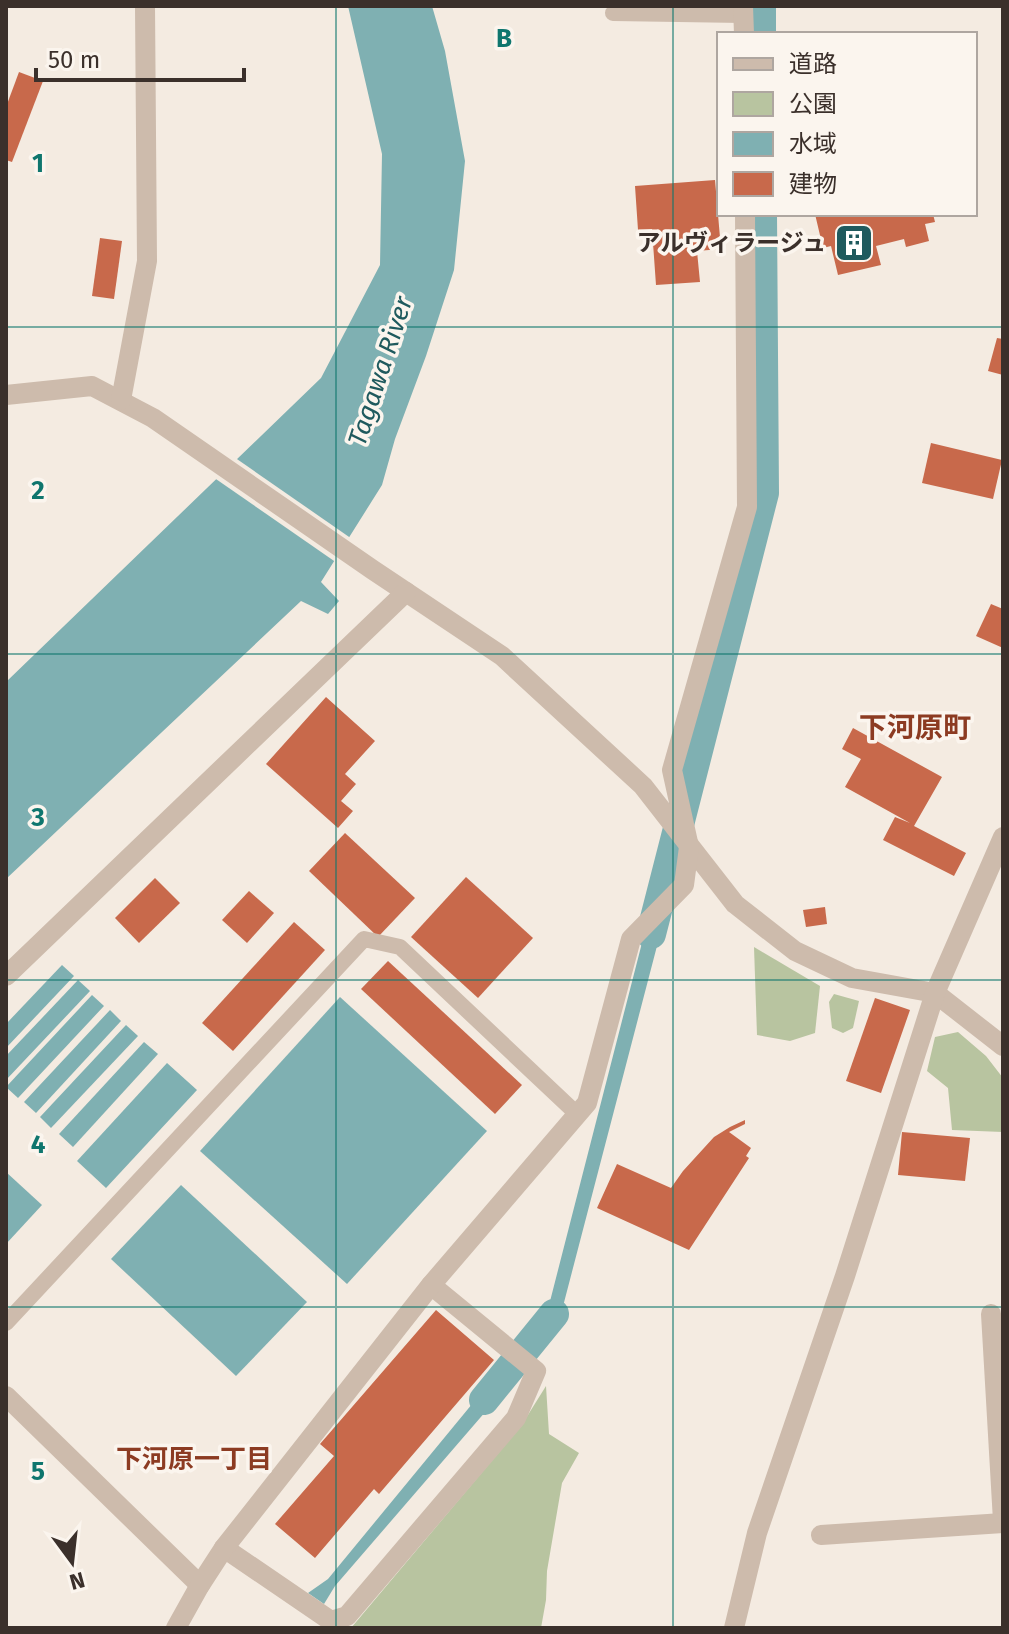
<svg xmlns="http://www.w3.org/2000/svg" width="1009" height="1634" font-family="'Fira Sans','Noto Sans JP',sans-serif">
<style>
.green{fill:#b8c4a0}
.water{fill:#7fb0b2}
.pier{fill:#f4ebe1}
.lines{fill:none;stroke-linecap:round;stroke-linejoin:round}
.canal{stroke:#7fb0b2;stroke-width:30}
.building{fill:#c8694b}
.lane{stroke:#cdbbac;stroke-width:16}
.street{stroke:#cdbbac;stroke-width:20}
.grid{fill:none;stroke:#0f766e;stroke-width:2;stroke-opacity:0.55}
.labels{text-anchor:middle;stroke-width:7;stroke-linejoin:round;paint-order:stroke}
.poi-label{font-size:24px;font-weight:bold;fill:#3b302b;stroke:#fbf5ee;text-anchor:end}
.water-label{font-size:26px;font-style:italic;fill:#1f5a5e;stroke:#fbf5ee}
.neighbourhood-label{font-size:26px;font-weight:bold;fill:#8c3b22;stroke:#fbf5ee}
.quarter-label{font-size:28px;font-weight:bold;fill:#8c3b22;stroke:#fbf5ee}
.grid-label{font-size:26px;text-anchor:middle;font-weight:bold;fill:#0f766e;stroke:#fbf5ee;stroke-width:7;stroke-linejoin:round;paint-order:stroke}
</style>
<rect width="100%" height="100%" fill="#f4ebe1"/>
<g class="green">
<path d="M 754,947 L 820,986 L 815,1033 L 790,1041 L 757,1035 Z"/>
<path d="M 834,994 L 859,1001 L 853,1028 L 843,1033 L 832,1028 L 829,1002 Z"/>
<path d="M 958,1032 L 986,1056 L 1003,1078 L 1003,1132 L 952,1130 L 948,1088 L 927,1071 L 935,1037 Z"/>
<path d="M 546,1386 L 549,1434 L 579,1453 L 562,1483 L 547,1571 L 546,1600 L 541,1628 L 351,1628 L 521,1426 Z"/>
</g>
<g class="water">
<path d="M 348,6 L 432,6 L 445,51 L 465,161 L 454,270 L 426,356 L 395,439 L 382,485 L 321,582 L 339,601 L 328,614 L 301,601 L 6,879 L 6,682 L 321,378 L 380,265 L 382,154 Z"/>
<path d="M 663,923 L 561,1314 L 534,1352 L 525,1343 L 547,1313 L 644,935 Z"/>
<path d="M 62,965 L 74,976 L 6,1048 L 6,1024 Z"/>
<path d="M 78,980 L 90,991 L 6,1080 L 6,1056 Z"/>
<path d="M 92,995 L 104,1006 L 18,1098 L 6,1087 Z"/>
<path d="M 340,997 L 487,1131 L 347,1284 L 200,1151 Z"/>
<path d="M 110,1010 L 121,1021 L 36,1113 L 24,1102 Z"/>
<path d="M 126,1025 L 138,1036 L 51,1128 L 40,1117 Z"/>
<path d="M 144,1042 L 158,1054 L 73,1147 L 59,1134 Z"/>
<path d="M 167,1063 L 197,1090 L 106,1188 L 77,1161 Z"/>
<path d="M 6,1172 L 42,1205 L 6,1244 Z"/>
<path d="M 181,1185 L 307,1302 L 236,1376 L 111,1259 Z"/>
<path d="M 505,1364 L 518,1374 L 335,1586 L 324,1604 L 308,1593 L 328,1579 Z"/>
</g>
<path class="pier" d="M 234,457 L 352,539 L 337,563 L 213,477 Z"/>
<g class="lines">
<g class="canal">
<path d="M 761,6 L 761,34"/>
<path d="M 651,934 L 764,493 L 762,214"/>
<path d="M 484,1400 L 554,1314"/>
</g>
</g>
<g class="building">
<path d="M 19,72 L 43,81 L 12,162 L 6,160 L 6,107 Z"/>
<path d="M 715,180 L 721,249 L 697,251 L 700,282 L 656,285 L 652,229 L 638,230 L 635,186 Z"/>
<path d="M 815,214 L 933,214 L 935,222 L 925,224 L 929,241 L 906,247 L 904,239 L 876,246 L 881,265 L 838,275 L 831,246 L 823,248 Z"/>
<path d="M 100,238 L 122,241 L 114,299 L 92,296 Z"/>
<path d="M 997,338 L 1003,339 L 1003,375 L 988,371 Z"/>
<path d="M 931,443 L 1002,460 L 993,499 L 922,483 Z"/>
<path d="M 991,604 L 1003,609 L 1003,648 L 976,636 Z"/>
<path d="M 326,697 L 375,741 L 345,774 L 356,784 L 341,801 L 353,811 L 338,828 L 266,764 Z"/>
<path d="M 853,728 L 942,777 L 914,826 L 966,853 L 954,876 L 883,840 L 895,817 L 910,823 L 845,787 L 861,759 L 842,749 Z"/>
<path d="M 345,833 L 415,898 L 378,937 L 309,871 Z"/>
<path d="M 466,877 L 533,938 L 478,998 L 411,937 Z"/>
<path d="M 155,878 L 180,903 L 139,943 L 115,918 Z"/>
<path d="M 249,891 L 274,913 L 247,943 L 222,920 Z"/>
<path d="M 825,907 L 827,924 L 806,927 L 803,910 Z"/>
<path d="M 294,922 L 325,950 L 233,1051 L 202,1023 Z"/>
<path d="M 388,961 L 522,1085 L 495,1114 L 361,989 Z"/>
<path d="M 875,998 L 910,1010 L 881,1093 L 846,1081 Z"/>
<path d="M 745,1120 L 745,1124 L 729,1132 L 751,1148 L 746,1156 L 749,1158 L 689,1250 L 597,1208 L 617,1164 L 671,1188 L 683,1171 L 714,1137 L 730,1127 Z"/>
<path d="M 902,1132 L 970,1138 L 965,1181 L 898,1175 Z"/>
<path d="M 436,1310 L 494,1360 L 379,1494 L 374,1489 L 315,1558 L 275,1524 L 334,1456 L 320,1444 Z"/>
</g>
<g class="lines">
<g class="lane">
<path d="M 613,13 L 743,15"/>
<path d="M 6,1323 L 364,939 L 400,947 L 577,1114"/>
</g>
<g class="street">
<path d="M 743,6 L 744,34"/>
<path d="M 6,395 L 92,386 L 153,418 L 373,570 L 502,656 L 643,786 L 735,904 L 795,951 L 852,978 L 935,993 L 1003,1046"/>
<path d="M 121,400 L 147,261 L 145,6"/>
<path d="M 6,976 L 406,592"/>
<path d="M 991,1314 L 1003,1521"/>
<path d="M 6,1396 L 200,1585"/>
<path d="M 821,1535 L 1003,1523"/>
<path d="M 224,1548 L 331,1621 L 347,1616 L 516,1418 L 536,1371 L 431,1285"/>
<path d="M 176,1628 L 200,1585 L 224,1548 L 431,1285 L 587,1103 L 631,939 L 684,885 L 689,847 L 672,770 L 747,507 L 745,214"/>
<path d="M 734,1628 L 757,1533 L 845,1276 L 935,993 L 1003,837"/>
</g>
</g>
<path class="grid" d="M 336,6 L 336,1628M 673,6 L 673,1628M 6,327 L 1003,327M 6,654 L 1003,654M 6,980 L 1003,980M 6,1307 L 1003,1307"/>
<defs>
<symbol id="building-square" viewBox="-11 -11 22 22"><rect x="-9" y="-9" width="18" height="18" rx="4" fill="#1f5a5e" stroke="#fbf5ee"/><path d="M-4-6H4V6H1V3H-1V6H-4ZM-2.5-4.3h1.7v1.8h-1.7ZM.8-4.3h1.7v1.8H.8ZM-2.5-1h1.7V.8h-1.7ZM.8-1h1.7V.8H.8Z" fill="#fff"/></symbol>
</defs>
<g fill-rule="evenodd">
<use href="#building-square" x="832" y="221" width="44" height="44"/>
</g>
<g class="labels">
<g class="poi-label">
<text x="826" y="251">アルヴィラージュ</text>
</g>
<g class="water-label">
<text transform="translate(380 371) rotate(-72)" y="9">Tagawa River</text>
</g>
<g class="neighbourhood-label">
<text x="194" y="1468">下河原一丁目</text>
</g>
<g class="quarter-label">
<text x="915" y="737">下河原町</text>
</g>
</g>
<g class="grid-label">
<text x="504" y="47">B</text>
<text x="38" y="172">1</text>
<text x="38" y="499">2</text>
<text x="38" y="826">3</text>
<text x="38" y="1153">4</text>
<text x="38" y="1480">5</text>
</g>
<rect width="1009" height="1634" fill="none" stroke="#3b302b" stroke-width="16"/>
<rect x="717" y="32" width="260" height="184" fill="#fbf5ee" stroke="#aea6a0" stroke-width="2"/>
<rect x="733" y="58" width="40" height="12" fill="#cdbbac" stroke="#aea6a0" stroke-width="2"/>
<text x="789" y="72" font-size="24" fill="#3b302b">道路</text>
<rect x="733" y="92" width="40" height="24" fill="#b8c4a0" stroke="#aea6a0" stroke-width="2"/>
<text x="789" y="112" font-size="24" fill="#3b302b">公園</text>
<rect x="733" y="132" width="40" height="24" fill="#7fb0b2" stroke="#aea6a0" stroke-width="2"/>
<text x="789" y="152" font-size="24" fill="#3b302b">水域</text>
<rect x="733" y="172" width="40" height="24" fill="#c8694b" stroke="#aea6a0" stroke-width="2"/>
<text x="789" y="192" font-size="24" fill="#3b302b">建物</text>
<g transform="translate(72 1562) rotate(165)" stroke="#fbf5ee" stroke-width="6" paint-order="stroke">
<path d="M0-6L14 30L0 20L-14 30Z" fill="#3b302b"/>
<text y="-12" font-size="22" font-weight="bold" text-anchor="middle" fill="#3b302b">N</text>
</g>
<path d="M36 68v12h208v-12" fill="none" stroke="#3b302b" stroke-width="4"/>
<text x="48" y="68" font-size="24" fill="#3b302b" stroke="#fbf5ee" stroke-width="6" paint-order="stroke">50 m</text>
</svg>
